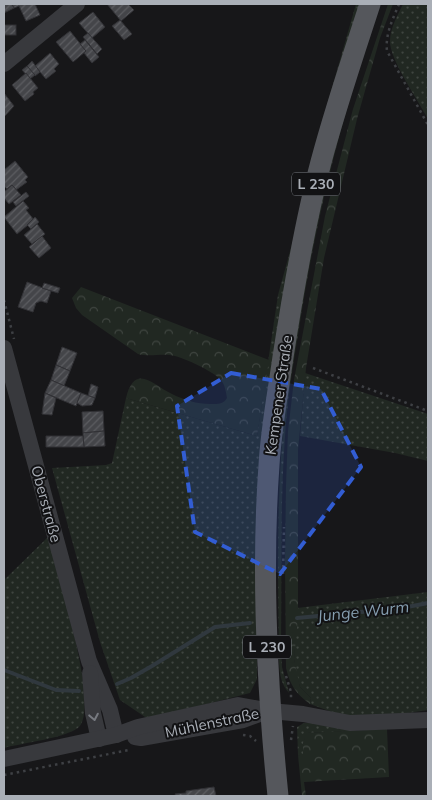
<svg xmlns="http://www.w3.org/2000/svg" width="432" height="800" font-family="Mulish,sans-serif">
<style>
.grass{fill:url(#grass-dots)}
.forest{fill:url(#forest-crowns)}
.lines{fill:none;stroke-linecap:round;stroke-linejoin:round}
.stream{stroke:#30383e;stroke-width:4}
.building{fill:url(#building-hatch);stroke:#313135}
.path{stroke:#3e4044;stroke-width:2.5;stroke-dasharray:2.5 4;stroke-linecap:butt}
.minor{stroke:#38393d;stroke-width:16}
.major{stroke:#55575c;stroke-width:21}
.oneway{stroke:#777a80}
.marked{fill:#325dd3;fill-opacity:0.2;stroke:#325dd3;stroke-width:4;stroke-dasharray:10 6;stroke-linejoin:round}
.labels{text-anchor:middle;stroke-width:4;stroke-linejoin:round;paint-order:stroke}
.shield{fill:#121214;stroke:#7c8086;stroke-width:1}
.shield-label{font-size:14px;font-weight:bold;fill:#aaafb7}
.street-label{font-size:15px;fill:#aaafb7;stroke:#121214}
.water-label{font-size:16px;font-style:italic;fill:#859daf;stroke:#121214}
</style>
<defs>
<pattern id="grass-dots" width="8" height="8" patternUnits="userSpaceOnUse" patternTransform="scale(1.25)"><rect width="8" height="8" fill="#212822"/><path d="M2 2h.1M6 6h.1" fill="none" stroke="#3f4540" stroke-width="1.8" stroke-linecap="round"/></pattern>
<pattern id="forest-crowns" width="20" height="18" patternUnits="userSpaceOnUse" patternTransform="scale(1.25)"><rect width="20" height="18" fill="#212822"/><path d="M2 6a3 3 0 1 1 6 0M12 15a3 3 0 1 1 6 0" fill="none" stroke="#3f4540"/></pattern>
<pattern id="building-hatch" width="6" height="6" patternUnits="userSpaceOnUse" patternTransform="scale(1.25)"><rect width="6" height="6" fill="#444549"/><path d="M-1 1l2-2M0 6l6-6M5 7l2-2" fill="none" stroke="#5c5d61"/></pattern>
</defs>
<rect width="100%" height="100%" fill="#171719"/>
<g class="grass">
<path d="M 356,4 L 364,4 L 315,170 L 257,644 L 257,679 L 250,693 L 148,719 L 120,700 L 100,642 L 52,468 L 106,465 L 112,463 L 126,398 L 257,436 L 278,295 L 295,233 L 313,154 Z"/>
<path d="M 376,4 L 380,4 C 343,111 316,216 299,329 C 293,365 287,401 285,437 C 280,505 282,574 281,641 L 282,667 L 289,693 C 281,684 280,675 279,663 C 278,579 276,493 285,409 C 295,308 313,206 342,108 C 353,73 365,38 376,4 Z"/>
<path d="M 403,4 L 428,4 L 428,119 C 419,102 389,58 390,41 C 390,28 398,15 403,4 Z"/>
<path d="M 305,373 L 428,414 L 428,461 L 395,453 L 300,436 Z"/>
<path d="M 48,537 C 56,569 99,702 80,726 C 69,738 21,743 4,748 L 4,580 Z"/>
<path d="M 428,592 L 428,710 L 375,718 L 340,715 L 310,704 L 311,698 L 300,687 L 296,673 L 294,659 L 297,608 Z"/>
<path d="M 304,723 L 312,723 L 356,731 L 307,733 L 303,744 L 303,758 L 298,755 L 297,727 Z"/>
</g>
<g class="forest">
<path d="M 388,4 L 393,4 L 380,38 L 357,119 L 338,199 L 324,258 L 306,368 L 298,450 L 298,617 L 294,659 L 300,687 L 311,698 L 310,704 C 296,694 290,685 286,668 L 285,562 L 286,486 L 288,431 L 294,380 L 325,216 L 353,109 Z"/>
<path d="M 81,287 L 269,360 L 257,436 L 126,398 C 135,362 153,385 172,394 C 184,400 197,404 210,404 C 217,404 223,405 227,398 C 226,392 225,385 221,380 C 215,372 179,355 169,355 C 158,354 149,357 138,354 L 82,315 L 76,308 L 72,298 Z"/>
<path d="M 387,729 L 389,777 L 304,782 L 306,796 L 302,796 L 298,755 L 303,757 L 303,744 L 306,733 Z"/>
</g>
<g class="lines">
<g class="stream">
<path d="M 297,618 L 402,608 L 428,603"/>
<path d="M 4,670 L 56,690 L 79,691"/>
<path d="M 117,684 L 131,678 L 152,666 L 215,627 L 250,623"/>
</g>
</g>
<g class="building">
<path d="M 4,4 L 12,4 L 14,8 L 4,13 Z"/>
<path d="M 12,4 L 35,4 L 40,15 L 26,21 L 19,6 L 14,8 Z"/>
<path d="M 107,4 L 128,4 L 134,10 L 121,21 Z"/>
<path d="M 93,12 L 105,27 L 92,38 L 79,23 Z"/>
<path d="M 120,20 L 132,34 L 124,40 L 112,26 Z"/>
<rect x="4" y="25" width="12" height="10"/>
<path d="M 70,31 L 86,51 L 73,62 L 56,42 Z"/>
<path d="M 88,33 L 102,49 L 97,54 L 83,37 Z"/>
<path d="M 85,40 L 99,57 L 92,63 L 84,53 L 86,51 L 80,44 Z"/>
<path d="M 50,53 L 59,64 L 54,69 L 56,71 L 46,79 L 35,66 Z"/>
<path d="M 32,61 L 40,72 L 35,76 L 27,66 Z"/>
<path d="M 27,66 L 35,75 L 30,79 L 22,70 Z"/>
<path d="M 26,73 L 38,88 L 33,92 L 34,94 L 25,101 L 12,85 Z"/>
<path d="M 4,93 L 14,106 L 4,117 Z"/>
<path d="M 15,161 L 28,177 L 25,180 L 27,182 L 16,190 L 12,185 L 7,189 L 4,186 L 4,170 Z"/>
<path d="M 12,185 L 21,195 L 9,204 L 4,198 L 4,192 Z"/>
<path d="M 26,192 L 29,196 L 16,206 L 13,202 Z"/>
<path d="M 23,201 L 29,208 L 26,210 L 34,220 L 17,234 L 4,217 Z"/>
<path d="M 35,217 L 39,222 L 31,229 L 27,225 Z"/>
<path d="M 37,224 L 45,234 L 32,244 L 24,235 Z"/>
<path d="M 42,236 L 51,248 L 39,258 L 29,247 Z"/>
<path d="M 27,282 L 51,291 L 47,303 L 41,301 L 36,303 L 33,312 L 18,307 Z"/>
<path d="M 44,283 L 60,288 L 58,293 L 42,288 Z"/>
<path d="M 62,347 L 77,353 L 70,371 L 56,365 Z"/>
<path d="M 56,365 L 70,371 L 64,386 L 51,380 Z"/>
<path d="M 51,380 L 81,393 L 76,406 L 45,393 Z"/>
<path d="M 91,384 L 98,387 L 95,398 L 88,396 Z"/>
<path d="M 45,393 L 56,398 L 52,415 L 42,414 Z"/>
<path d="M 81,393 L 95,398 L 92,405 L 82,406 L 77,403 Z"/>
<path d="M 103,411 L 104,431 L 83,433 L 82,412 Z"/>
<path d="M 104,431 L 105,446 L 84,447 L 83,433 Z"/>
<path d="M 46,436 L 83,436 L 84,447 L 46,447 Z"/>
<path d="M 214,787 L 216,796 L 176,796 L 175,794 L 186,793 L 186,791 Z"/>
</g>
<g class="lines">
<g class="path">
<path d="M 399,4 C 393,19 385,34 387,51 L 428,125"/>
<path d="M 4,300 L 14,339"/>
<path d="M 313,368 L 428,411"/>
<path d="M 283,574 L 284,527"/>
<path d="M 286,676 L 291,692 L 291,700"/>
<path d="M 243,735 L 250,736 L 256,741"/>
<path d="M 291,740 L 293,726"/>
<path d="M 4,775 L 129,750"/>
</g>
<g class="minor">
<path d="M 4,64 L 77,4"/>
<path d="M 4,348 L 89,661 L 110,710 L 116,735"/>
<path d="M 90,673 L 93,713 L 99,739"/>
<path d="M 135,737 L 141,738 L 243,720 L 268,711"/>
<path d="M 4,759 L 116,735 L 138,727 L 238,705 L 270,711 L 303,714 L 350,723 L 428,720"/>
</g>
<path class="major" d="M 278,796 C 267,686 261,575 269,465 C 271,429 278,393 283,357 C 293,292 304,226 321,162 C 335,109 353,56 370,4"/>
</g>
<defs><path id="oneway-chevron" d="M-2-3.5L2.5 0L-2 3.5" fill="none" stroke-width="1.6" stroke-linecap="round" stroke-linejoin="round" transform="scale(1.25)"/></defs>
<use class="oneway" href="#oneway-chevron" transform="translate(94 717) rotate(79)"/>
<path class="marked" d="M 231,373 L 321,389 L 361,467 L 280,574 L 195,532 L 177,406 Z"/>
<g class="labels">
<g class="shield">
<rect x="292" y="172.5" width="48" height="23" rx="4"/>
<rect x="243" y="635.5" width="48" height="23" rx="4"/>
</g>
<g class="shield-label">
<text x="316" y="189">L 230</text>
<text x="267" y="652">L 230</text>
</g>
<g class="street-label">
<text transform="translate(279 395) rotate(-82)" y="5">Kempener Straße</text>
<text transform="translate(46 504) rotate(75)" y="5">Oberstraße</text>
<text transform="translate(212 723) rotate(-12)" y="5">Mühlenstraße</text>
</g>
<g class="water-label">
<text transform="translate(363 611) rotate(-6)" y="6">Junge Wurm</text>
</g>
</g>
<rect width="432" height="800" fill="none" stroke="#aaafb7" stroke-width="10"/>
</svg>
